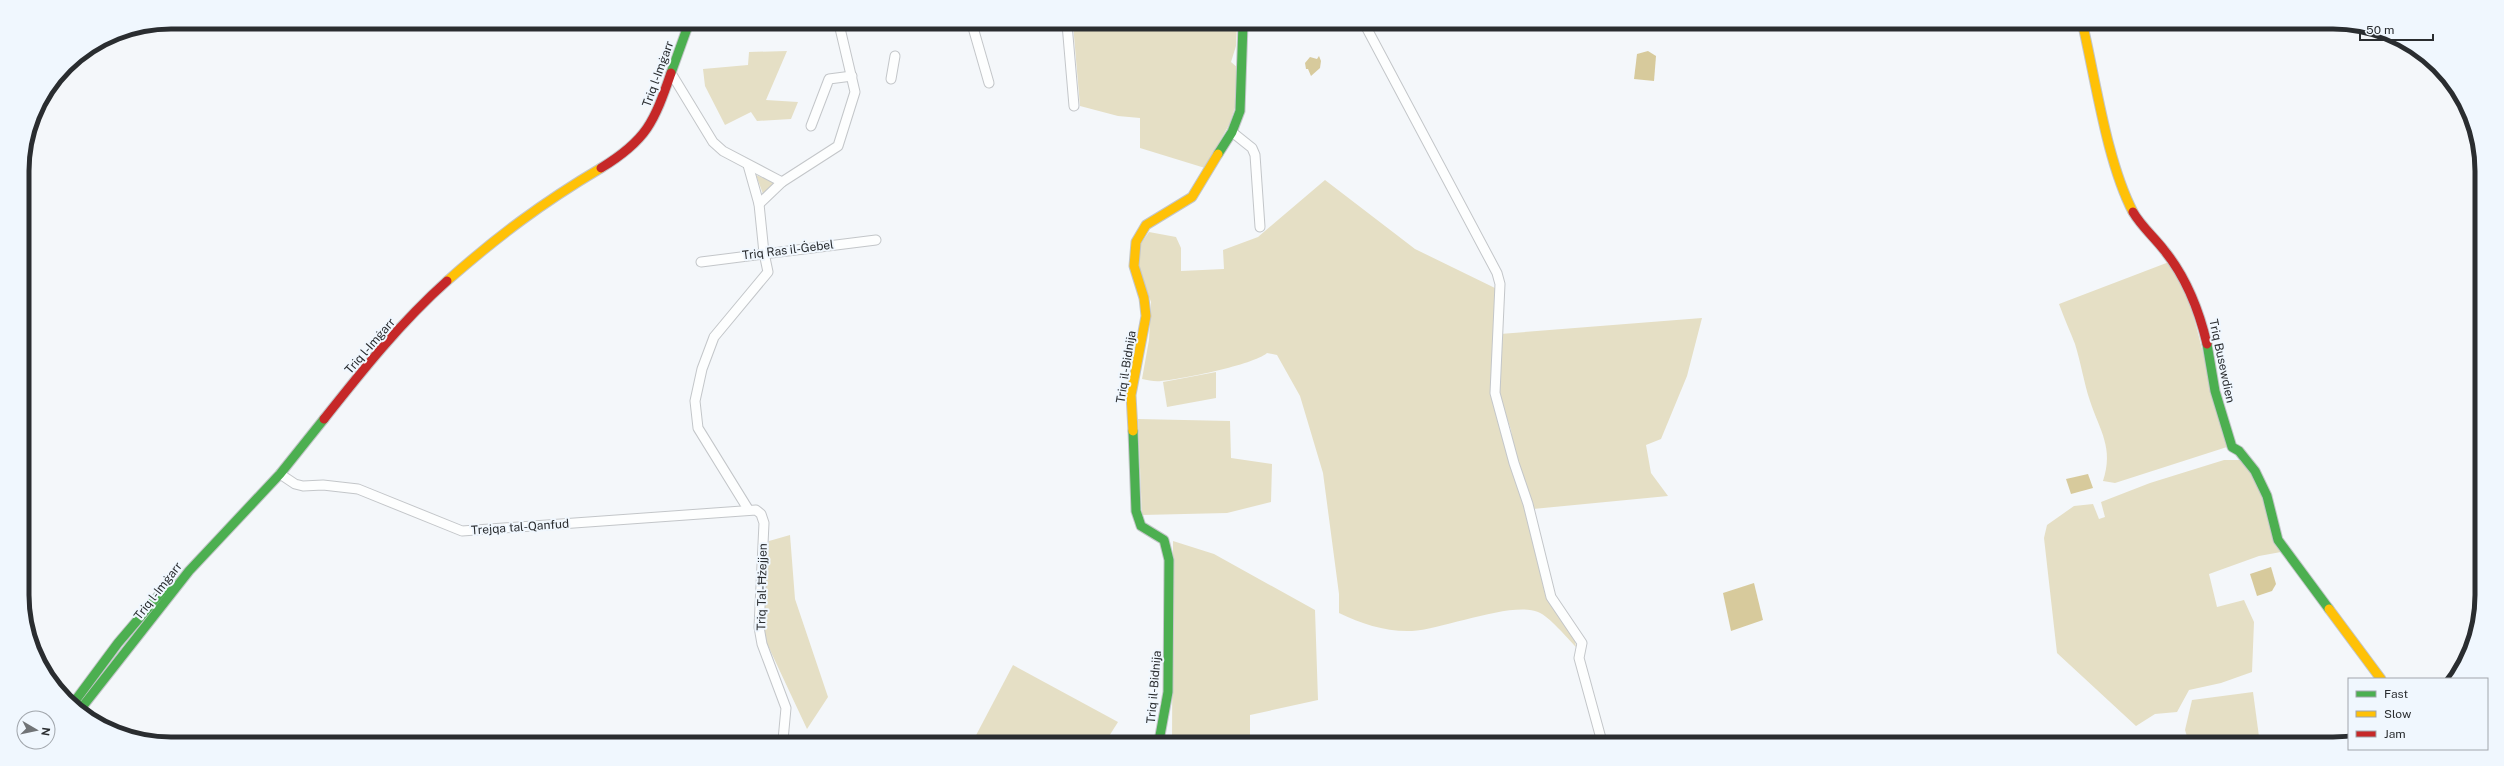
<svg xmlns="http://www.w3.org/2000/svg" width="2504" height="766" font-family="'Public Sans',sans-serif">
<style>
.green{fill:#e5dfc5}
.water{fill:#d7ca9c}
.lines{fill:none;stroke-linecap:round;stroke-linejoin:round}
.street-casing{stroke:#c3c6c9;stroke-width:11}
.fast-casing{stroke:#c3c6c9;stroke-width:11}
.slow-casing{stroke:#c3c6c9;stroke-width:11}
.jam-casing{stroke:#c3c6c9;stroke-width:11}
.street{stroke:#fdfefe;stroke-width:9}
.fast{stroke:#4caf50;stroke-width:9}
.slow{stroke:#ffc107;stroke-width:9}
.jam{stroke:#c62828;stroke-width:9}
.labels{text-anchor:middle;stroke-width:4;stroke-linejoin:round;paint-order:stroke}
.street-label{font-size:12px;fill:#2a2d30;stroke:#f0f7fe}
.rim{fill:none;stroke:#2a2d30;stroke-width:5}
</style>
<rect width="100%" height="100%" fill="#f4f7fa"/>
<g class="green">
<path d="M 1073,24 L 1237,24 L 1236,46 L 1231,62 L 1238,68 L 1238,98 L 1230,123 L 1205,168 L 1140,148 L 1140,118 L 1118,116 L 1080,106 Z"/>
<path d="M 787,51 L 766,100 L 798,102 L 791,119 L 757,121 L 751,112 L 725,125 L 705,86 L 703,69 L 748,65 L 749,52 Z"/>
<path d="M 756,175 L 775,183 L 763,194 Z"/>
<path d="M 1325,180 L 1415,249 L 1497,289 L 1493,393 L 1549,600 L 1575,641 L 1576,647 C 1567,638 1549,616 1538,612 C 1512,601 1443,629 1412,631 C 1386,632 1362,624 1339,613 L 1339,594 L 1323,473 L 1300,396 L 1277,355 L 1267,353 C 1253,365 1182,379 1161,381 C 1155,382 1148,380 1142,379 L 1149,340 L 1151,302 L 1139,269 L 1138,248 L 1149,232 L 1176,237 L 1181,248 L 1181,271 L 1224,269 L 1223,250 L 1258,237 Z"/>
<path d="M 2169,262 L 2189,298 L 2227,447 L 2115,483 L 2103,481 C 2114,448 2100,431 2090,401 C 2084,383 2081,363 2075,344 C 2070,331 2064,318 2059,304 Z"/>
<path d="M 1702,318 L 1687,376 L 1661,439 L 1646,445 L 1651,473 L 1668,496 L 1533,509 L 1514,452 L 1511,430 L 1499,394 L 1500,334 Z"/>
<path d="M 1216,372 L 1216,398 L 1167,407 L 1163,382 Z"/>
<path d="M 1138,419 L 1230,421 L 1231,458 L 1272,464 L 1271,502 L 1227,513 L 1142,515 Z"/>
<path d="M 2224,460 L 2242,460 L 2255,477 L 2281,552 L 2259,556 L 2209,574 L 2217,607 L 2244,600 L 2254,622 L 2252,672 L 2221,683 L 2189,690 L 2177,712 L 2155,714 L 2136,726 L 2057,653 L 2044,538 L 2047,525 L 2074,506 L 2093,504 L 2099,519 L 2105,517 L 2101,502 L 2150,483 Z"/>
<path d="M 790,535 L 795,599 L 828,697 L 807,729 L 763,635 L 769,541 Z"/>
<path d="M 1173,541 L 1214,554 L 1315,610 L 1318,700 L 1250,715 L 1250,741 L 1172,741 Z"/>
<path d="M 1013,665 L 1118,722 L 1106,741 L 973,741 Z"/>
<path d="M 2253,692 L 2260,744 L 2189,743 L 2185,730 L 2192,700 Z"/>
</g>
<g class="water">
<path d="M 1648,51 L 1656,56 L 1654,81 L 1634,79 L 1637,54 Z"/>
<path d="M 1319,56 L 1321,61 L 1320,68 L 1311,76 L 1308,69 L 1306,69 L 1305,63 L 1310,57 L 1317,59 Z"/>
<path d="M 2088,474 L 2093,488 L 2071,494 L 2066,479 Z"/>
<path d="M 2271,567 L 2276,584 L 2272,591 L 2257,596 L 2250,574 Z"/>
<path d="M 1754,583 L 1763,620 L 1731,631 L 1723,593 Z"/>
</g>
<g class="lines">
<defs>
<g id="street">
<path d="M 972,24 L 989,83"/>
<path d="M 1067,24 L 1074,106"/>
<path d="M 1365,25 L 1497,273 L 1500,284 L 1495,393 L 1514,463 L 1528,504 L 1551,597 L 1582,643 L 1579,658 L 1602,742"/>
<path d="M 671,73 L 713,142 L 723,151 L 782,182"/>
<path d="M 891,79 L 895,56"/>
<path d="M 811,126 L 829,79 L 852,76"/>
<path d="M 1232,132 L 1252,148 L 1255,155 L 1260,227"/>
<path d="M 748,165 L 759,204 L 764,253 L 768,272 L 714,337 L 702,369 L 695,401 L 698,428 L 748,509"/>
<path d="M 759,204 L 782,182 L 838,146 L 855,92 L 839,24"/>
<path d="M 701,262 L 876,240"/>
<path d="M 280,474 L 295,484 L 303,486 L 323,485 L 358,489 L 462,531 L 756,510 L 761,514 L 764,523 L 759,627 L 762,644 L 786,708 L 783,740"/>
</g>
<g id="fast">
<path d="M 671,73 L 689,23"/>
<path d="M 1218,154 L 1232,132 L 1240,111 L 1243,24"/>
<path d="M 2207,344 L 2215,391 L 2232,447 L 2239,451 L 2255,471 L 2267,496 L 2278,540 L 2329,609"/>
<path d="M 1133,431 L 1136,511 L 1141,526 L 1164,540 L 1169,560 L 1168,692 L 1159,741"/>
<path d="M 72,705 L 118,643 L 170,582"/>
<path d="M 79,711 L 189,571 L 280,474 L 324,419"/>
</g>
<g id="slow">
<path d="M 2083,26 C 2096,82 2107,162 2133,212"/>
<path d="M 447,281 C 498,236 542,203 601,168"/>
<path d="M 1133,431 L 1131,395 L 1146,316 L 1144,298 L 1134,266 L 1136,242 L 1146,225 L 1192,197 L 1218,154"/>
<path d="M 2329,609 L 2381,679"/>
</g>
<g id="jam">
<path d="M 601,168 C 647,140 654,122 671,73"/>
<path d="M 2133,212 C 2141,226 2154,237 2164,250 C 2186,277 2199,310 2207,344"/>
<path d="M 324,419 C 362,371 401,322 447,281"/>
</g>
</defs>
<use href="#street" class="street-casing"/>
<use href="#fast" class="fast-casing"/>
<use href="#slow" class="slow-casing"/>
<use href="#jam" class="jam-casing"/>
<use href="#street" class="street"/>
<use href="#fast" class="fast"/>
<use href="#slow" class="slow"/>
<use href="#jam" class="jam"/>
</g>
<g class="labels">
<g class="street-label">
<text transform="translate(658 74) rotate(-70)" y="4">Triq l-Imġarr</text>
<text transform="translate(788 250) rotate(-7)" y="4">Triq Ras il-Ġebel</text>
<text transform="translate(370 346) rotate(-49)" y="4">Triq l-Imġarr</text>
<text transform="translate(2222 361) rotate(78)" y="4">Triq Busewdien</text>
<text transform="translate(1126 367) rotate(-81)" y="4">Triq il-Bidnija</text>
<text transform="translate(520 527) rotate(-4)" y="4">Trejqa tal-Qanfud</text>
<text transform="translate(762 587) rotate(-89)" y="4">Triq Tal-Ħżejjen</text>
<text transform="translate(158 591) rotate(-52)" y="4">Triq l-Imġarr</text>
<text transform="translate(1154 687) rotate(-85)" y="4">Triq il-Bidnija</text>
</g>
</g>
<path d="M0 0H2504V766H0ZM171 29H2333A142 142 0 0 1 2475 171V595A142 142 0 0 1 2333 737H171A142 142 0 0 1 29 595V171A142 142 0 0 1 171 29Z" fill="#f0f7fe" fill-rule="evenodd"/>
<path class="rim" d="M171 29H2333A142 142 0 0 1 2475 171V595A142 142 0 0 1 2333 737H171A142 142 0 0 1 29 595V171A142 142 0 0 1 171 29Z"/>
<rect x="2348" y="678" width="140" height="72" fill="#f0f7fe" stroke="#a1a6ac"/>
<rect x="2356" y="691" width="20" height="6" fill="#4caf50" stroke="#a1a6ac"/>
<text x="2384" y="698" font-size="12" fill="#2a2d30">Fast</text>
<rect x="2356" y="711" width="20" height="6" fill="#ffc107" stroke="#a1a6ac"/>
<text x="2384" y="718" font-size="12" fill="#2a2d30">Slow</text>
<rect x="2356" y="731" width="20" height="6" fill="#c62828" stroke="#a1a6ac"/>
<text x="2384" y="738" font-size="12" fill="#2a2d30">Jam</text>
<g transform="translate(36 730) rotate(99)"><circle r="19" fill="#f0f7fe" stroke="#a1a6ac"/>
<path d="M0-3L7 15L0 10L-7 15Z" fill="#717477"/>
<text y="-6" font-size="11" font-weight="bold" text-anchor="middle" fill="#2a2d30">N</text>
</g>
<path d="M2360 34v6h73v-6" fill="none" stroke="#2a2d30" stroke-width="2"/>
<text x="2366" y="34" font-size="12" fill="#2a2d30" stroke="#f0f7fe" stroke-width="3" paint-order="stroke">50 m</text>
</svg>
